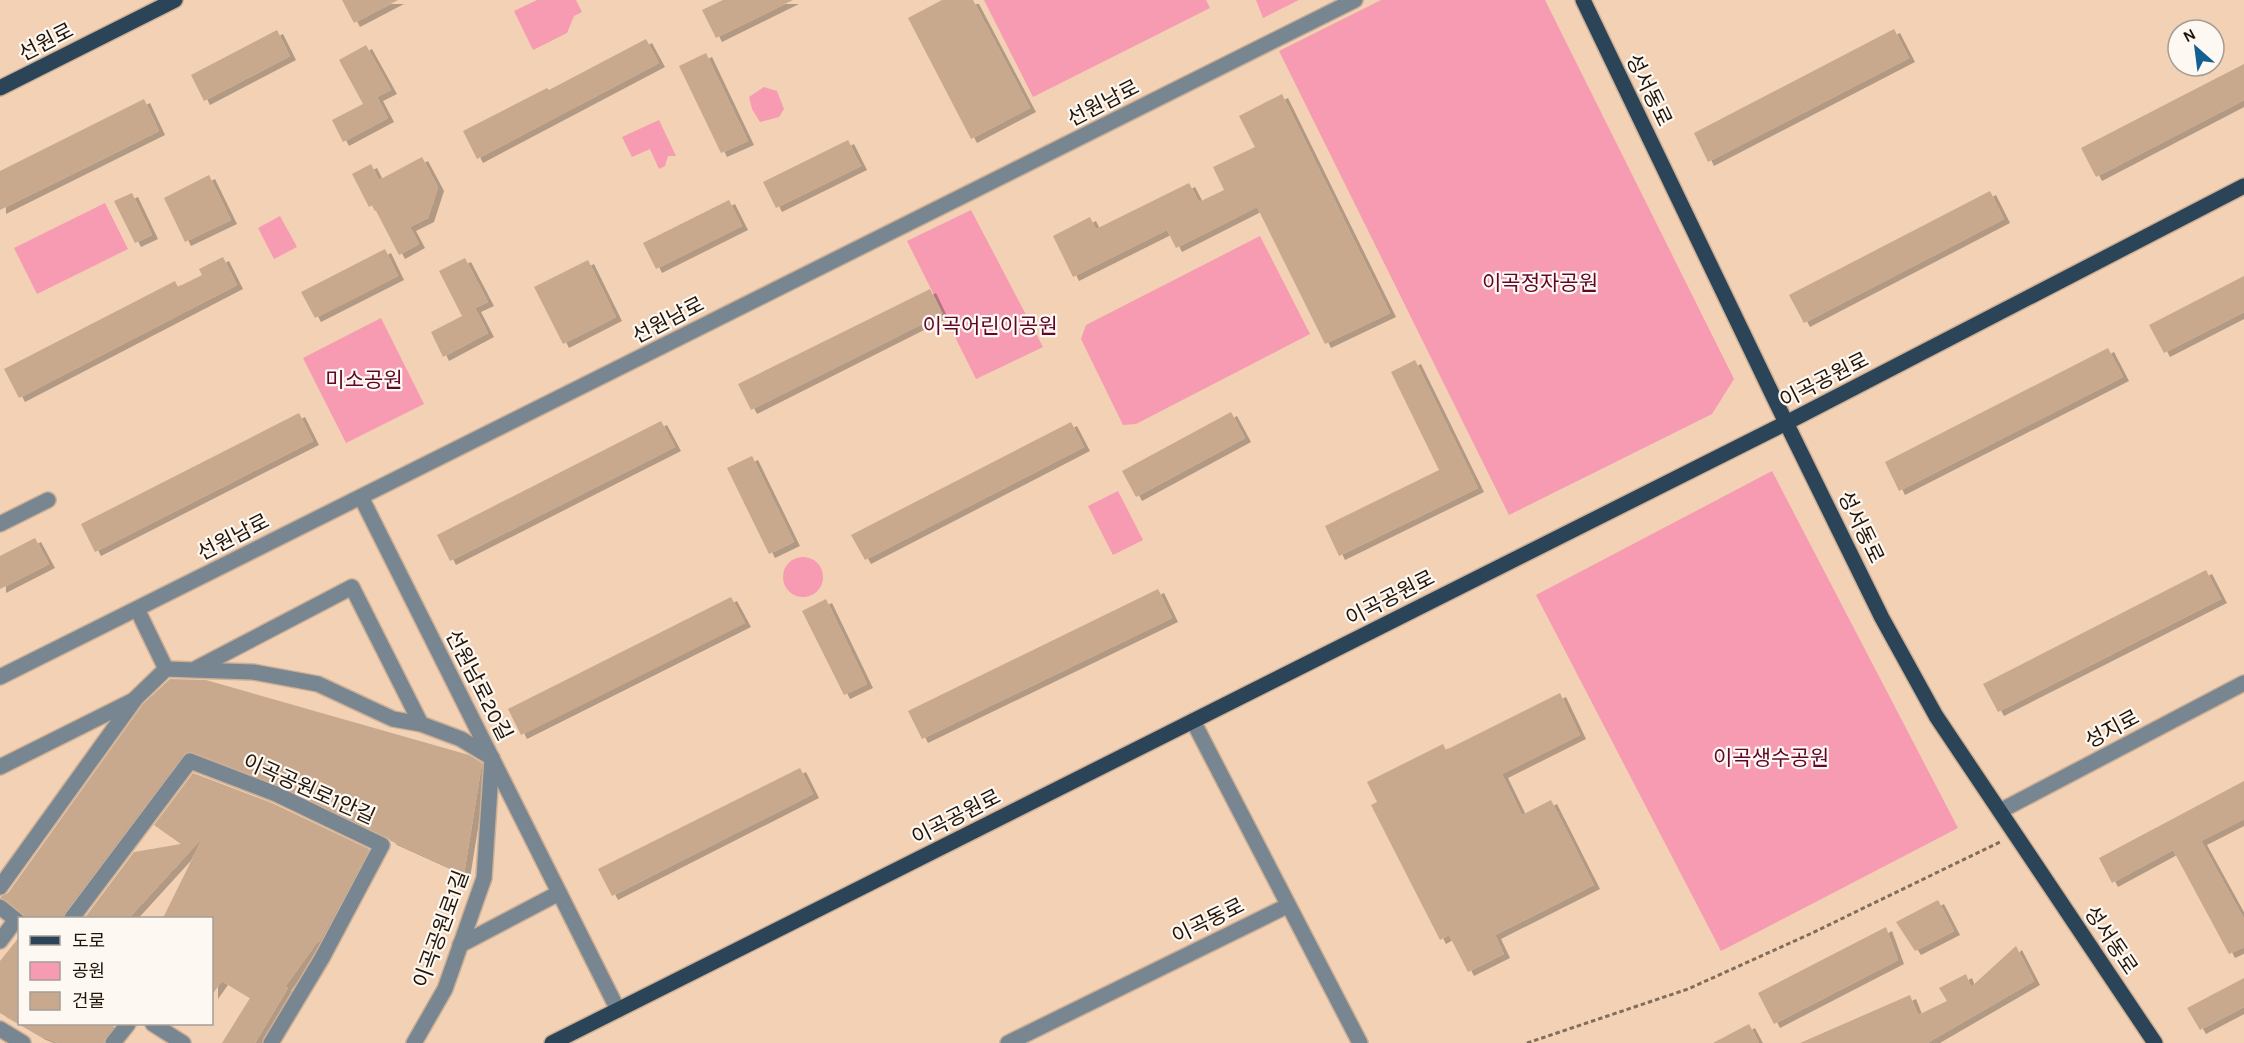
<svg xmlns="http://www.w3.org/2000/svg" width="2244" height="1043" font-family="Karla,'Noto Sans KR',sans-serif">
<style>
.green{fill:#f69bb1}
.building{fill:#c8a98d;filter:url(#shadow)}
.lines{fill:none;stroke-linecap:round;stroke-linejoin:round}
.minor-casing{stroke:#ccaf95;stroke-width:18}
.major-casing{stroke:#ccaf95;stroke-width:18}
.path{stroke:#826d5a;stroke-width:3;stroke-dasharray:4.5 3;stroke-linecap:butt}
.minor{stroke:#788692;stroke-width:15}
.major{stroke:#2b4458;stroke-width:15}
.labels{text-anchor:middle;stroke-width:4.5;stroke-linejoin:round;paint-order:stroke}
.street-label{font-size:21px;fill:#20150a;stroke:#fef8f2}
.park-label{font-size:21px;fill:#60062b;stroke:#fef8f2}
</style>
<defs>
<filter id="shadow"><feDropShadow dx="6" dy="4" stdDeviation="0" flood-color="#0004"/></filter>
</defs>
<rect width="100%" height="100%" fill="#f2d1b4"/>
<g class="green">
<path d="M 537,0 L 576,0 L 582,12 L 574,16 L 567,33 L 533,50 L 514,11 Z"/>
<path d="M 984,0 L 1206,0 L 1210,8 L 1033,97 Z"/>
<path d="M 1256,0 L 1299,0 L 1263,18 Z"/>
<path d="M 1381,0 L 1545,0 L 1734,379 L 1712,414 L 1509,515 L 1279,51 Z"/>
<path d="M 764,87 L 777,91 L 784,109 L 779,117 L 760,122 L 752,109 L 749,97 Z"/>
<path d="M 659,120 L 676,156 L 668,156 L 665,166 L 659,169 L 650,149 L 632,157 L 622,137 Z"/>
<path d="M 105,203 L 128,249 L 37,294 L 14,248 Z"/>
<path d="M 971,210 L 1043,347 L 976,379 L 907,241 Z"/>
<path d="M 280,216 L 297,247 L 274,259 L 258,228 Z"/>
<path d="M 1260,236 L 1310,334 L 1136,424 L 1123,425 L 1081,339 L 1086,325 Z"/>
<path d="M 381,318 L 424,404 L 346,443 L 303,358 Z"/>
<path d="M 1772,471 L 1958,828 L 1721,951 L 1536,595 Z"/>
<path d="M 1118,491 L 1143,540 L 1113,555 L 1088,506 Z"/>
<circle cx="803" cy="577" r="20"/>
</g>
<g class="building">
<path d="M 342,0 L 398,0 L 354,23 Z"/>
<path d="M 723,0 L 793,0 L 716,38 L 702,10 Z"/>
<path d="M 942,0 L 973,0 L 1030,108 L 971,139 L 908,18 Z"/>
<path d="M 1894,29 L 1909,58 L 1708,162 L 1694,133 Z"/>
<path d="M 277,30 L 290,56 L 204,101 L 191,75 Z"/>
<path d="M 646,39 L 659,63 L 477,159 L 463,131 L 547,88 L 549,90 Z"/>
<path d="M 366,45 L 391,90 L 377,97 L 388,118 L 343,142 L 332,120 L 363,104 L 339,60 Z"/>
<path d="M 706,53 L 748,141 L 721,153 L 679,66 Z"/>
<path d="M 2244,64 L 2244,100 L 2096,177 L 2081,148 Z"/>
<path d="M 1282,94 L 1390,313 L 1325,344 L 1257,207 L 1176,248 L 1167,230 L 1073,277 L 1053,236 L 1090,217 L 1096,229 L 1189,183 L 1199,202 L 1224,190 L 1213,167 L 1255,147 L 1239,116 Z"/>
<path d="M 144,99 L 159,131 L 0,210 L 0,171 Z"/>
<path d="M 848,140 L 861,166 L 776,208 L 763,182 Z"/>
<path d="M 422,157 L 438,187 L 428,218 L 410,227 L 419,244 L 399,255 L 373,205 L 369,207 L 352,174 L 371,164 L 379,180 Z"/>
<path d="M 209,175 L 231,220 L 185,242 L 164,198 Z"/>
<path d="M 1990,191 L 2004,219 L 1804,323 L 1789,295 Z"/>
<path d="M 132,193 L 152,235 L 135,243 L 114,201 Z"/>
<path d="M 729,200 L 742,226 L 656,269 L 643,243 Z"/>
<path d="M 385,249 L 398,276 L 315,318 L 301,292 Z"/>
<path d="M 223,257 L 237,285 L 19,398 L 4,369 L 175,281 L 178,287 L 202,275 L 199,269 Z"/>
<path d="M 465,258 L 488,302 L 475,308 L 488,333 L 443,357 L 431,332 L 462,316 L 439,271 Z"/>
<path d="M 588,260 L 616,317 L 563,344 L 534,287 Z"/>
<path d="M 2244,276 L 2244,312 L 2164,353 L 2149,325 Z"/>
<path d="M 930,289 L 942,314 L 751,410 L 738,384 Z"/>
<path d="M 2108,348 L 2123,377 L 1899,491 L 1885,462 Z"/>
<path d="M 1415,360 L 1478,488 L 1339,556 L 1325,526 L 1439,470 L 1391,372 Z"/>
<path d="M 1231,412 L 1245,438 L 1136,497 L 1122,471 Z"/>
<path d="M 299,413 L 313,441 L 95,552 L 81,524 Z"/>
<path d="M 661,421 L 675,447 L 450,561 L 437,535 Z"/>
<path d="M 1071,422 L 1084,447 L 865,560 L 851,535 Z"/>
<path d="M 752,456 L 794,542 L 769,554 L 727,468 Z"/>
<path d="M 35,538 L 49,564 L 0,589 L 0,556 Z"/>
<path d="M 2206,570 L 2221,599 L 1998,712 L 1983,684 Z"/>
<path d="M 1158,589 L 1172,618 L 922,739 L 908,711 Z"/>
<path d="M 731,597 L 745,623 L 521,735 L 508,709 Z"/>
<path d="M 826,599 L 867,684 L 844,695 L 802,611 Z"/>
<path d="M 170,679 L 206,680 L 469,755 L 482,763 L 464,874 L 391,841 L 386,836 L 280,785 L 188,752 L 182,755 L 64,912 L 62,918 L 28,918 L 0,897 L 8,893 L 143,704 Z"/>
<path d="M 1560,693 L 1580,735 L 1502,774 L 1522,815 L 1551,800 L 1594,885 L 1495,935 L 1504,954 L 1468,972 L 1449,935 L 1440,940 L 1371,805 L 1377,802 L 1367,782 L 1443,744 L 1446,750 Z"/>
<path d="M 800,768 L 813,794 L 612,896 L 598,869 Z"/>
<path d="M 193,773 L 272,803 L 369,849 L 319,942 L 318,941 L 285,987 L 288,988 L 255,1043 L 222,1043 L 250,998 L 222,981 L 212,995 L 212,918 L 163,918 L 203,837 L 129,918 L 89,918 L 86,916 L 134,852 L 181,844 L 154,825 Z"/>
<path d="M 2244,781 L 2244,819 L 2201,841 L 2244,919 L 2244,947 L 2229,954 L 2173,850 L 2112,883 L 2099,858 Z"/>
<path d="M 1938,900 L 1954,931 L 1915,951 L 1896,922 Z"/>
<path d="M 1886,927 L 1898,960 L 1774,1024 L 1758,993 Z"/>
<path d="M 20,936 L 20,1023 L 116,1023 L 105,1037 L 103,1043 L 58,1043 L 40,1036 L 0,1013 L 0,961 Z"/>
<path d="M 2016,946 L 2034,981 L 1927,1043 L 1800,1043 L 1910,995 L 1918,1015 L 1947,1001 L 1939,988 L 1966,974 L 1971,987 Z"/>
<path d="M 2244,978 L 2244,1007 L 2200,1030 L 2187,1008 Z"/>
<path d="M 1749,1024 L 1759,1043 L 1713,1043 Z"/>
</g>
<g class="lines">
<defs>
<g id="minor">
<path d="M 361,497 L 618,1010"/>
<path d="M 0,524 L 48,500"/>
<path d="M 137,609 L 166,669"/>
<path d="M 197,668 L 352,587 L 421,724"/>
<path d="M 0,677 L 1355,0"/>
<path d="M 1193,721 L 1360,1043"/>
<path d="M 0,767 L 134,700"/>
<path d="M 2000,811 L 2244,683"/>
<path d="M 0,887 L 136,698 L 166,669 L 253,672 L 318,684 L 393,719 L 421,724 L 461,739 L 492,758 L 484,878 L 445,989 L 414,1043"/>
<path d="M 0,907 L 20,923"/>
<path d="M 72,918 L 190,761 L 276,794 L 382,845 L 322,958 L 271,1043"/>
<path d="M 0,941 L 15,921"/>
<path d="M 460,945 L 559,893"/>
<path d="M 153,1024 L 183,1043"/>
<path d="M 0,1029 L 23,1043"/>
<path d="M 113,1043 L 128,1024"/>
<path d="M 1008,1043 L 1287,906"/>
</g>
<g id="major">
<path d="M 1583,0 L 1775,400 L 1882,618 L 1936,716 L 2155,1043"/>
<path d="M 0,88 L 175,0"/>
<path d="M 552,1043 L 1786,423 L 2244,186"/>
</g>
</defs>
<use href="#minor" class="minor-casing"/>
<use href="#major" class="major-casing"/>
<path class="path" d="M 1527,1043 L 1688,989 L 1810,934 L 2002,841"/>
<use href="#minor" class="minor"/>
<use href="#major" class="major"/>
</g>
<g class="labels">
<g class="street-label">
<text transform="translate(46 42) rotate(-27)" y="7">선원로</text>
<text transform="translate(1649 90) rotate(64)" y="7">성서동로</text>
<text transform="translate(1103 103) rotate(-27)" y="7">선원남로</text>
<text transform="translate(668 320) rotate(-27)" y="7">선원남로</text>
<text transform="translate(1824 380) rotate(-27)" y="7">이곡공원로</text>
<text transform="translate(1861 527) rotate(64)" y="7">성서동로</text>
<text transform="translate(233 537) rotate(-27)" y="7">선원남로</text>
<text transform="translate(1390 598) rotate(-27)" y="7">이곡공원로</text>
<text transform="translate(479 685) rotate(63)" y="7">선원남로20길</text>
<text transform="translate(2112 729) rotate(-28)" y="7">성지로</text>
<text transform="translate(309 789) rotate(24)" y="7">이곡공원로1안길</text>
<text transform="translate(956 817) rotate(-27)" y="7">이곡공원로</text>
<text transform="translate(1208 921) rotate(-26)" y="7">이곡동로</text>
<text transform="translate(441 929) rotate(-70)" y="7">이곡공원로1길</text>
<text transform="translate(2111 940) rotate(56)" y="7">성서동로</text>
</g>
<g class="park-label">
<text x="1540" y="290">이곡정자공원</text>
<text x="990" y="333">이곡어린이공원</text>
<text x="364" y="387">미소공원</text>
<text x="1771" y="765">이곡생수공원</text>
</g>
</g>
<rect x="18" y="917" width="195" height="108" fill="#fef8f2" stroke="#a59d95" stroke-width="1.5"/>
<rect x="30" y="936" width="30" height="9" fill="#2b4458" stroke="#a59d95" stroke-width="1.5"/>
<text x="72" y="947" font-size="18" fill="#20150a">도로</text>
<rect x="30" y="962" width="30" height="18" fill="#f69bb1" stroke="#a59d95" stroke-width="1.5"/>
<text x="72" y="977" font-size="18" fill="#20150a">공원</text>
<rect x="30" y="992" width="30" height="18" fill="#c8a98d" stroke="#a59d95" stroke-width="1.5"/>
<text x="72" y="1007" font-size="18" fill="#20150a">건물</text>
<g transform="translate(2196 48) rotate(332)"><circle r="28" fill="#fef8f2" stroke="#a59d95" stroke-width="1.5"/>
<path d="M0-4.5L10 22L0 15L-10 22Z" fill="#136093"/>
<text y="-9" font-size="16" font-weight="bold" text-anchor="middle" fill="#20150a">N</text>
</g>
</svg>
